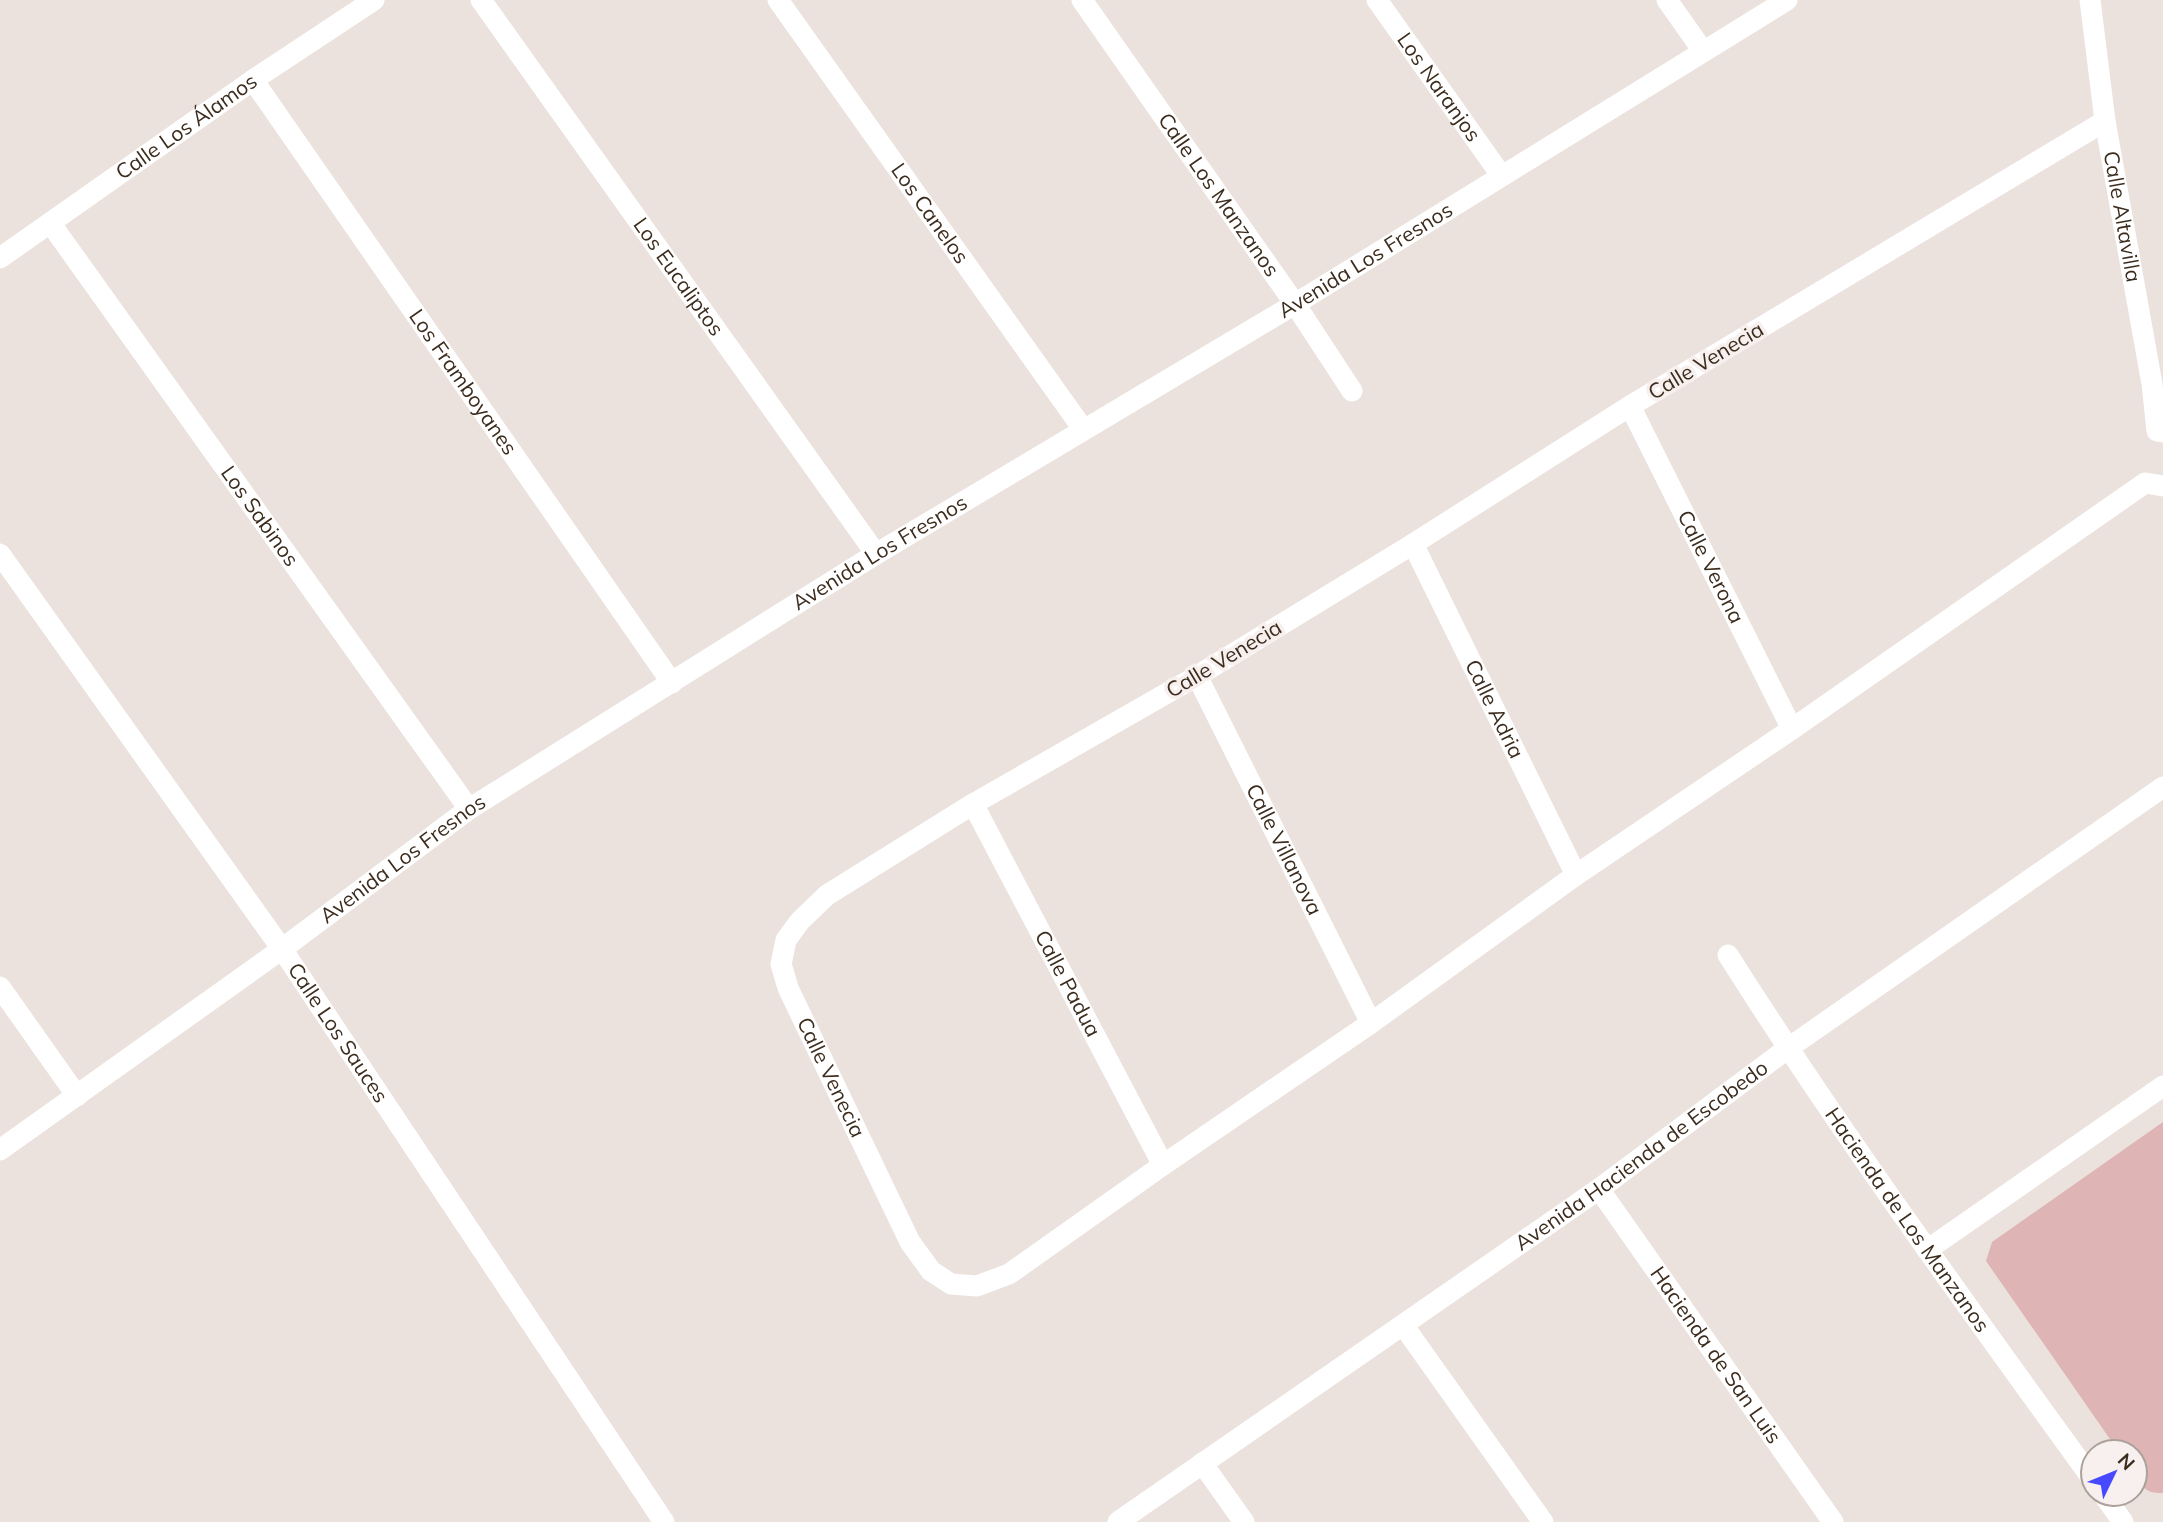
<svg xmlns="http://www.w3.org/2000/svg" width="2163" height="1522" font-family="Mulish,sans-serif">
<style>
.green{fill:#deb5b4}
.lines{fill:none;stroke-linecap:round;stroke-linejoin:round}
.minor{stroke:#fff;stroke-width:21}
.labels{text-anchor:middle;stroke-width:7;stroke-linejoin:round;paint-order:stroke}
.street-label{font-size:21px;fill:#3c2c1e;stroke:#f7f0ee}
</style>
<rect width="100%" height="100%" fill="#ebe1dd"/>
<path class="green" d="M 2163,1122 L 2163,1493 C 2137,1495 2135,1472 2135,1452 L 2119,1452 L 1986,1261 L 1992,1242 Z"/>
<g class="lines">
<g class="minor">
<path id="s1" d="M 481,0 L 876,554"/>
<path id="s2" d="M 778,0 L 1083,429"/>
<path id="s3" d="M 1082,0 L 1295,304 L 1352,391"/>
<path id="s4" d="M 1377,0 L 1501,175"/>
<path d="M 1667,0 L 1703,51"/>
<path id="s5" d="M 2090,0 L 2105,121 L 2152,384 L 2157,431 L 2163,432"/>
<path id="s6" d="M 253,80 L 672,683"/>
<path id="s7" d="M 2105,121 L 1630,406 L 1413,544 L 1197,676 L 973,804 L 827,895 L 800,921 L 786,940 L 781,964 L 788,988 L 910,1242 L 931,1271 L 951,1284 L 977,1286 L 1009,1274 L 1163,1165 L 1371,1023 L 1576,875 L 1792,729 L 2145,483 L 2163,486"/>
<path id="s8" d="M 51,224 L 469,809"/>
<path id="s9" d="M 0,258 L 253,80 L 374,0"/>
<path id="s10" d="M 1630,406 L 1792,729"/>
<path id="s11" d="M 1413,544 L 1576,875"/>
<path id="s12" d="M 0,554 L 282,949 L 664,1522"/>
<path id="s13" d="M 1197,676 L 1371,1023"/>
<path id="s14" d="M 973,804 L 1163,1165"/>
<path id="s15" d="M 1728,955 C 1842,1135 1968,1307 2093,1480"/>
<path d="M 0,987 L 77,1096"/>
<path id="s16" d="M 0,1150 L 282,949 L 469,809 L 876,554 L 1295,304 L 1787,0"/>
<path id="s17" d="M 1599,1189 L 1833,1522"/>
<path d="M 1927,1250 L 2163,1086"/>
<path d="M 1403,1325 L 1543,1522"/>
<path d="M 1202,1463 L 1244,1522"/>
<path d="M 2103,1494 L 2123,1522"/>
<path id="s18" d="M 1118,1522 L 1599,1189 L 1787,1049 L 2163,787"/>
</g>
</g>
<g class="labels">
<g class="street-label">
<text dy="7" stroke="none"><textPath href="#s4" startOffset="107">Los Naranjos</textPath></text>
<text dy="7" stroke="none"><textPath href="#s9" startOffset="228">Calle Los Álamos</textPath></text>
<text dy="7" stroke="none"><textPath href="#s3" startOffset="238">Calle Los Manzanos</textPath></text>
<text dy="7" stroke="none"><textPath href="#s2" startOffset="262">Los Canelos</textPath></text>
<text dy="7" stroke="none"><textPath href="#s5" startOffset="219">Calle Altavilla</textPath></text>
<text dy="7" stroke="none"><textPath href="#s16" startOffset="1631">Avenida Los Fresnos</textPath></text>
<text dy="7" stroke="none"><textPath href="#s1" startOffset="340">Los Eucaliptos</textPath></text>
<text transform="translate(1706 361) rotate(-31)" y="7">Calle Venecia</text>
<text dy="7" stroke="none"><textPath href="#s6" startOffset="368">Los Framboyanes</textPath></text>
<text dy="7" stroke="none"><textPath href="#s8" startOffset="359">Los Sabinos</textPath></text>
<text dy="7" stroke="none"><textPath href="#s16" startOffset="1064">Avenida Los Fresnos</textPath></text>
<text dy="7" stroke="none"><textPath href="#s10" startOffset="180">Calle Verona</textPath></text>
<text transform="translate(1224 659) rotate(-31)" y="7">Calle Venecia</text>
<text dy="7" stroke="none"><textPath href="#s11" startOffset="184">Calle Adria</textPath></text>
<text dy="7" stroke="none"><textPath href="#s13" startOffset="194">Calle Villanova</textPath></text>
<text dy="7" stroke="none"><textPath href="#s16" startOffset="497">Avenida Los Fresnos</textPath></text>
<text dy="7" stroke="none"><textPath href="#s14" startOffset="203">Calle Padua</textPath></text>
<text dy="7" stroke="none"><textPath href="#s12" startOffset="586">Calle Los Sauces</textPath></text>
<text dy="7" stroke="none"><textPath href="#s7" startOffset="1704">Calle Venecia</textPath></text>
<text dy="7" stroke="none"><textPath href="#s18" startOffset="639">Avenida Hacienda de Escobedo</textPath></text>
<text dy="7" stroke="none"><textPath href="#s15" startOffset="320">Hacienda de Los Manzanos</textPath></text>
<text dy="7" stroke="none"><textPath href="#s17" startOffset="203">Hacienda de San Luis</textPath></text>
</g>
</g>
<g transform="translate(2114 1473) rotate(47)"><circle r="33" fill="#f7f0ee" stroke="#aca29b" stroke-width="2"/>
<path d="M0-5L12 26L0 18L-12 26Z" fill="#4748ff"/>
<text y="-10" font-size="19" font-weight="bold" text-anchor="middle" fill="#3c2c1e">N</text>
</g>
</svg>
